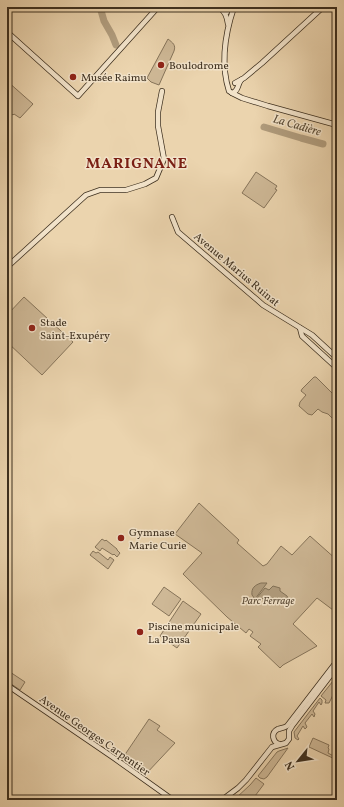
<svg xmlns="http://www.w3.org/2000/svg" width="344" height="807" font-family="Vollkorn,serif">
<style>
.green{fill:#ceb896;stroke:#86745a}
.water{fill:#b09c7d;stroke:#827157}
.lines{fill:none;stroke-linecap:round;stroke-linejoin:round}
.river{stroke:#b09c7d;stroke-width:7}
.secondary-casing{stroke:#3e301f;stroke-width:6}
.secondary{stroke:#f2e3ca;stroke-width:4.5}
.poi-dot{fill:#8f2418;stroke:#f2e3ca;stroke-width:1.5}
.labels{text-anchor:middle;stroke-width:3;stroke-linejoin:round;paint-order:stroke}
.poi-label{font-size:11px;fill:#3e301f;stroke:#f2e3ca;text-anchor:start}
.street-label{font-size:11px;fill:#3e301f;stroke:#f2e3ca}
.park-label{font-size:11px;font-style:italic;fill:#5b4b37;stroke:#f2e3ca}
.water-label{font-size:12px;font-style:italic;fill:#5a4b36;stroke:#f2e3ca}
.district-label{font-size:15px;font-weight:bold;letter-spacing:1px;fill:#7a1f14;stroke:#f2e3ca}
</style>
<rect width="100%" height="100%" fill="#ebd4ae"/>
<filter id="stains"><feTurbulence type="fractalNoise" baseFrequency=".005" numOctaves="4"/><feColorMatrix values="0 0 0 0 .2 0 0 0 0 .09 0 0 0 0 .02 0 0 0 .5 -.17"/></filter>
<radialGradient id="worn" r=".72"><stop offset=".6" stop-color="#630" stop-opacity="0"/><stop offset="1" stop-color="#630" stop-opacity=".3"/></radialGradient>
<g class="green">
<path d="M 168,39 C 173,43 176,45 174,51 L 159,85 L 151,82 L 147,78 Z"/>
<path d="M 7,81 L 33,104 L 20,118 L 14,114 L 13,115 L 7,111 Z"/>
<path d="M 256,172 L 277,186 L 275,189 L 277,190 L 264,208 L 242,193 Z"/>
<path d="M 24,297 L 73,342 L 42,375 L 7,342 L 7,315 Z"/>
<path d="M 314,377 L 316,377 L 335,396 L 337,397 L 337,423 L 328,414 L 322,412 L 318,409 L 312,415 L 308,414 L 299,406 L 300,402 L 306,395 L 301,391 L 302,389 Z"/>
<path d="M 199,503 L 239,540 L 237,543 L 263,566 L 267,564 L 281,546 L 292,555 L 310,536 L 337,560 L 337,613 L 317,598 L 293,624 L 317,646 L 283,665 L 280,668 L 258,647 L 261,644 L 250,636 L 253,632 L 249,629 L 246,633 L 227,617 L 183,574 L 202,553 L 175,534 Z"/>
<path d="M 102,539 L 105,541 L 106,540 L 117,549 L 117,550 L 120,553 L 117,557 L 114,554 L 113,555 L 102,548 L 100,551 L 95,547 Z"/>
<path d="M 93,551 L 96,553 L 98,552 L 108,560 L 110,557 L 114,560 L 108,569 L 90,555 Z"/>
<path d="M 164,587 L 181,599 L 169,616 L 152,604 Z"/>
<path d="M 183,601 L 201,614 L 177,648 L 160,636 Z"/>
<path d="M 7,670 L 25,682 L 20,690 L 7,681 Z"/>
<path d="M 337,676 L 337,684 L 333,692 L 333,695 L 329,703 L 325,703 L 326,700 L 321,696 Z"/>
<path d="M 320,698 L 322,700 L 322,703 L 321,705 L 319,702 L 313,711 L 315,714 L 314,717 L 312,714 L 305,723 L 307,727 L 305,729 L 303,726 L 297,736 L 299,739 L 298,740 L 295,738 L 294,732 Z"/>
<path d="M 149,719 L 160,726 L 157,730 L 175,743 L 145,775 L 122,759 Z"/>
<path d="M 313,738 L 329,745 L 328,748 L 329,749 L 328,753 L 337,758 L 337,760 L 309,747 Z"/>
<path d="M 288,748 L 267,777 L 264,779 L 260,778 L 258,776 L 277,752 L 279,751 Z"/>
<path d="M 256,778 L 264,784 L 252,800 L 238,800 L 236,798 L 250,785 Z"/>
</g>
<g class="water">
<path d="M 261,583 L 267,583 L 255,599 L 252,595 C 251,588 255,585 261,583 Z"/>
<path d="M 273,586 L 280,588 L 280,591 L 287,596 L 288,598 L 286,600 L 281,602 L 272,598 L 256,599 L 265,588 L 269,590 Z"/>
</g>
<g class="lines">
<g class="river">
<path d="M 100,7 L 104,21 L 112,35 L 116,45"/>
<path d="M 264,127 L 301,138 L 323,144"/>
</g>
<defs>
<g id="secondary">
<path d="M 219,7 C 225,12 227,16 228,24"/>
<path d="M 234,7 C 225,34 220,63 229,91 L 232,93 C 239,91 237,85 241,80"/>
<path d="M 225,13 L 227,12 L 227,9 L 229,7"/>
<path d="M 7,32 L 78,96 L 158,7"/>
<path d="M 235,83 L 244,78 L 262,63 L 323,7"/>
<path d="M 232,93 L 242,98 L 268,106 L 337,125"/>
<path d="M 172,217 L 178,232 L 255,298 L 263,305 L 312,335 L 337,358"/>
<path d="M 7,267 L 86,195 L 100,190 L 126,190 L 145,184 L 156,178 L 164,159 L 158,126 L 158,112 L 162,91"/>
<path d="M 300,328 L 302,336 L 337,368"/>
<path d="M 7,685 L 114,758 L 173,800"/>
<path d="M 279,744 C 273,742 270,733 278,729 C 281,728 284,728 287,726 L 337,661"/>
<path d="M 222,800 L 238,788 L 246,780 L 272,747 L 286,743 L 289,739 L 289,731 L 292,726 L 337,667"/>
</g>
</defs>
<use href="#secondary" class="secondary-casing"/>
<use href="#secondary" class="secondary"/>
</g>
<g class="poi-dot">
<circle cx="161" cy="65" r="4"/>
<circle cx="73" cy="77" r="4"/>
<circle cx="32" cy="328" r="4"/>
<circle cx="121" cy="538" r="4"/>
<circle cx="140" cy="632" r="4"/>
</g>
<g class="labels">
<g class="poi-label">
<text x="169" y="69">Boulodrome</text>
<text x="81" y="81">Musée Raimu</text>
<text x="40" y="326">Stade<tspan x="40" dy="13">Saint-Exupéry</tspan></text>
<text x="129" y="536">Gymnase<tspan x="129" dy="13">Marie Curie</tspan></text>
<text x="148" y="630">Piscine municipale<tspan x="148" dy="13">La Pausa</tspan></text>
</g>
<g class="street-label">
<text transform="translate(237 269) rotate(40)" y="4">Avenue Marius Ruinat</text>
<text transform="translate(95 735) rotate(35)" y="4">Avenue Georges Carpentier</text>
</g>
<g class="park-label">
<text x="268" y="604">Parc Ferrage</text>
</g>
<g class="water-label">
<text transform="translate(297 125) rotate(16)" y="4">La Cadière</text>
</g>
<g class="district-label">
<text x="137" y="168">MARIGNANE</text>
</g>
</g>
<rect width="344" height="807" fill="none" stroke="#ebd4ae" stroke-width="24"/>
<rect x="8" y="8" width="328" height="791" fill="none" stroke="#3e301f" stroke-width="2"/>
<rect x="12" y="12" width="320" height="783" fill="none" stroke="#3e301f"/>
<g transform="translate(298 761) rotate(240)" stroke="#f2e3ca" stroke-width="3" paint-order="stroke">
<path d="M0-3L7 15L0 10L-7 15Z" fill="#3e301f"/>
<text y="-6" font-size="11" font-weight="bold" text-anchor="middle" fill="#3e301f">N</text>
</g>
<rect width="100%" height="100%" filter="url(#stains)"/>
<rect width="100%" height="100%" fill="url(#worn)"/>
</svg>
